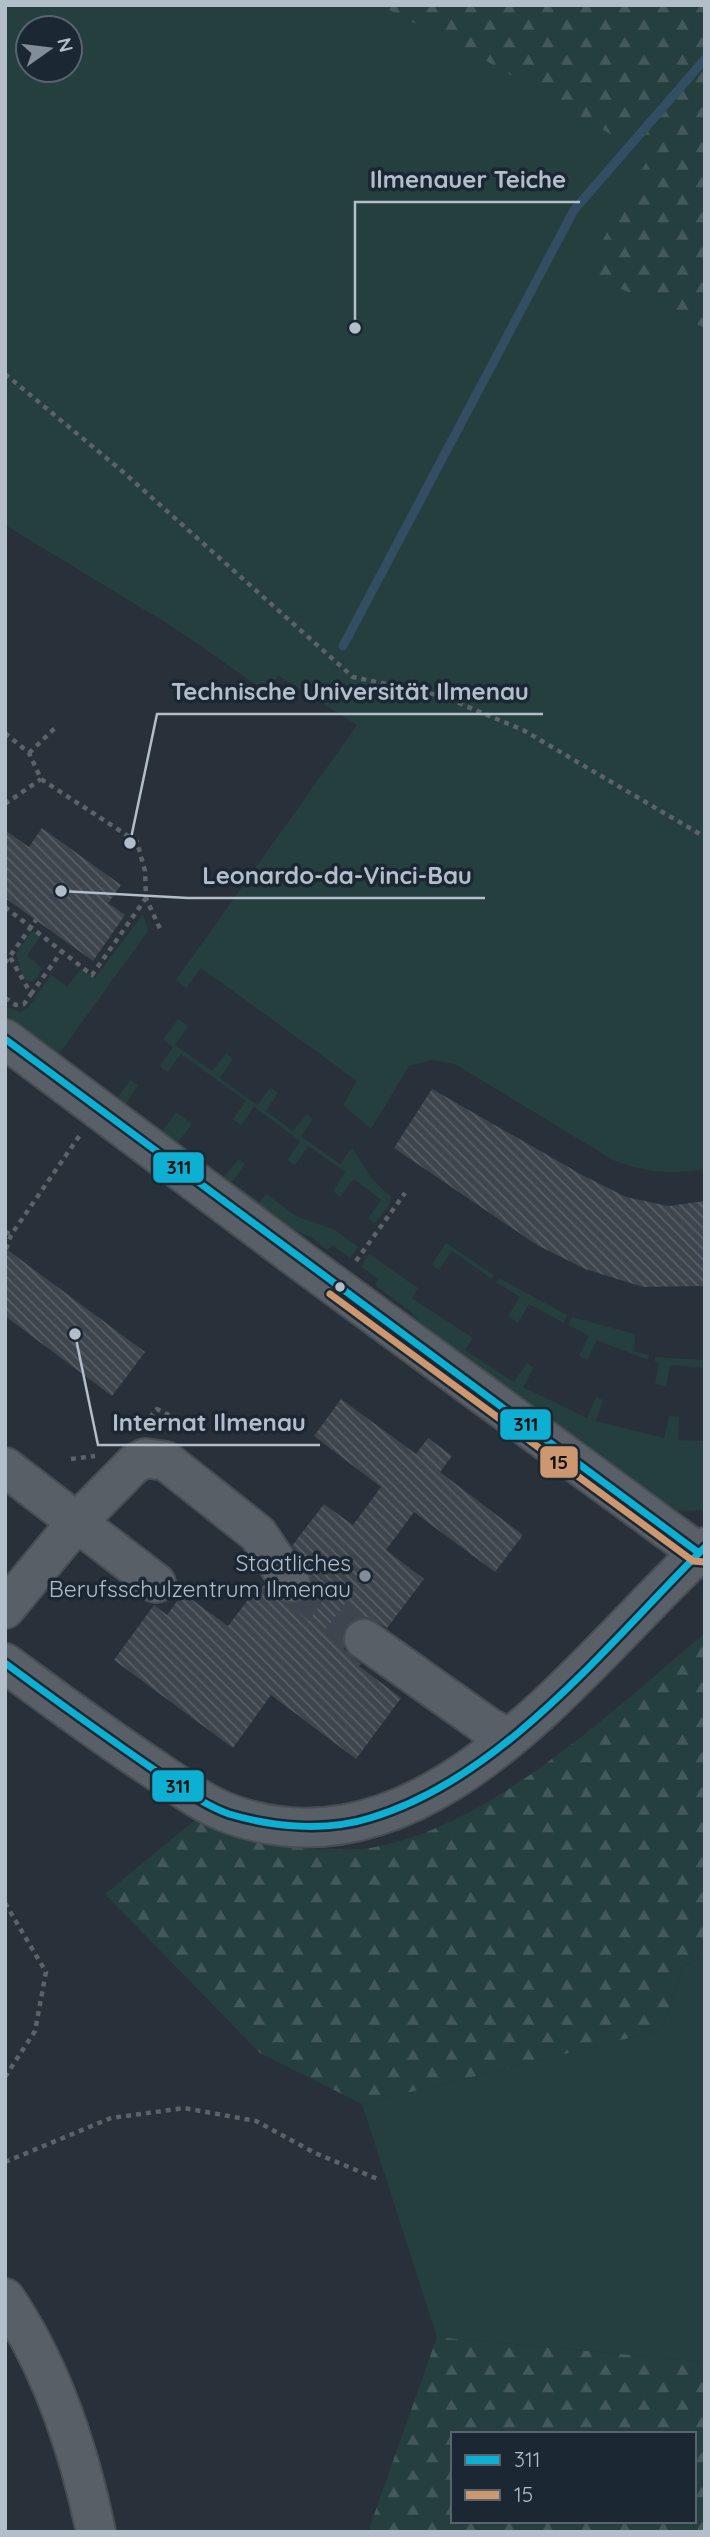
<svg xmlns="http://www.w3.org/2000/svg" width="710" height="2537" font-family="Quicksand,sans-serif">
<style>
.green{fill:#253e3e;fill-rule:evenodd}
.forest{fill:url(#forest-firs);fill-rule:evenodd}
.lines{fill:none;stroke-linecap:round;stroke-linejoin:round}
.stream{stroke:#334d63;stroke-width:9}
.building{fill:url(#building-back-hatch)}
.minor-tunnel{stroke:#3d464f;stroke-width:38;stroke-dasharray:38 19;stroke-linecap:butt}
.minor-casing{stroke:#474d53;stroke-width:42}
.path{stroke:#5c6368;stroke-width:4.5;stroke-dasharray:5 5;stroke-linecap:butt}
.minor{stroke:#595f66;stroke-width:38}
.bus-1-casing{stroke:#1b2833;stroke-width:12}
.bus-2-casing{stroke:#1b2833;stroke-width:12}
.bus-1{stroke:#0dafd3;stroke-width:7}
.bus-2{stroke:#cd976f;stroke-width:7}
.bus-dot{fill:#b2beca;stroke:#1b2833;stroke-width:2.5}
.poi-dot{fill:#828d97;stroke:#1b2833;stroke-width:2.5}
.labels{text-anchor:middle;stroke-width:7;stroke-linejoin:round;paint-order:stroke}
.poi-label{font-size:23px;fill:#b2beca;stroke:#1b2833;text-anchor:end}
.leader{fill:none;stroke:#b2beca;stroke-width:2.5}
.callout-dot{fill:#b2beca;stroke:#1b2833;stroke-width:2.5}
.callout-label{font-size:24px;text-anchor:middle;font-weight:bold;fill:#b2beca;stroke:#1b2833;stroke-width:7;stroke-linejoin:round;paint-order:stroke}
.line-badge{stroke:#1b2833;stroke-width:2.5}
.pale-badge-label{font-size:19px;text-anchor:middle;font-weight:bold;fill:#111}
</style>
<defs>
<pattern id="forest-firs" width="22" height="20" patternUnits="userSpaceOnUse" patternTransform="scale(1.75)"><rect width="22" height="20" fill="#253e3e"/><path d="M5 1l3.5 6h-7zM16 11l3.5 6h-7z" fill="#425859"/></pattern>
<pattern id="building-back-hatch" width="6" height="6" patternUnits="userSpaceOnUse" patternTransform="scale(1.75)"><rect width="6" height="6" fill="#3e454c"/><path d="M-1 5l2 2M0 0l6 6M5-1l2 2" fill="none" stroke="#585e64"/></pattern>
</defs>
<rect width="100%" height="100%" fill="#283139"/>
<g class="green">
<path d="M 5,5 L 705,5 L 705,1169 C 668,1175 648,1173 613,1160 L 455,1064 L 432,1060 L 409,1066 L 371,1129 L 343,1105 L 357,1081 L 201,968 L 186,988 L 176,980 L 357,725 L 279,676 L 265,691 L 176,629 L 5,525 ZM 28,28 L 70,28 L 70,70 L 28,70 Z"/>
<path d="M 143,914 L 148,931 L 61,1051 L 54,1056 L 5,1029 L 5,1006 L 20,1012 L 27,1009 L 51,975 L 67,987 L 81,969 L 95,978 Z"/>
<path d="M 32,931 L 40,937 L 27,956 L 42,968 L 35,980 L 30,982 L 23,978 L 16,954 Z"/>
<path d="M 178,1019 L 188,1026 L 175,1045 L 212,1071 L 226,1053 L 233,1059 L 220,1078 L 257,1105 L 271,1087 L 278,1093 L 266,1111 L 293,1131 L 307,1114 L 313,1119 L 301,1136 L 340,1164 L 352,1147 L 371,1178 L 391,1197 L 390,1203 L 375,1223 L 368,1218 L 381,1200 L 354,1179 L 340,1197 L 333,1191 L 345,1172 L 308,1146 L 295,1165 L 287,1160 L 300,1141 L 254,1107 L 241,1125 L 233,1119 L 246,1101 L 181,1054 L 168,1072 L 160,1066 L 173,1047 L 163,1040 Z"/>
<path d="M 130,1080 L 138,1085 L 126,1104 L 163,1130 L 176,1112 L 192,1124 L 178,1142 L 224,1177 L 238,1159 L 245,1164 L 232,1182 L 260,1202 L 266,1194 L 298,1217 L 334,1229 L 358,1247 L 350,1258 L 332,1245 L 327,1250 L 311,1237 L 260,1216 L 114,1102 Z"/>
<path d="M 446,1243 L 494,1275 L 492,1279 L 452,1251 L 439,1270 L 432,1265 Z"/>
<path d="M 369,1254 L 418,1288 L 412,1298 L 473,1338 L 465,1350 L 514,1382 L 527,1363 L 534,1368 L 523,1387 L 587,1418 L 596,1397 L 603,1400 L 596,1421 L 664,1438 L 669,1416 L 679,1417 L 678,1440 L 705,1441 L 705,1510 L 677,1511 L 663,1506 L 465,1366 L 407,1309 L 375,1285 L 378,1279 L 361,1266 Z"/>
<path d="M 499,1278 L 567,1315 L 564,1323 L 529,1304 L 518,1323 L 508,1316 L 520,1297 L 496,1282 Z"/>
<path d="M 572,1317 L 635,1334 L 634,1351 L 649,1355 L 648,1360 L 597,1340 L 587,1360 L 579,1356 L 589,1336 L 568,1325 Z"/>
<path d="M 655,1357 L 705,1360 L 705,1368 L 670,1365 L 666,1387 L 655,1384 L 659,1363 L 655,1361 Z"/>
<path d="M 705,1956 L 705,2362 L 437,2337 L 362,2104 L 662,2030 L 683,1966 Z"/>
</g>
<g class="forest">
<path d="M 380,5 L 705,5 L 705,328 L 585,272 L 649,157 L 490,63 Z"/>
<path d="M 705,1633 L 705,1956 L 683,1966 L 662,2030 L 362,2104 L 260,2053 L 105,1894 L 200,1816 C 227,1826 263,1844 290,1847 C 312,1850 354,1851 375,1847 C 494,1825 614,1709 705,1633 Z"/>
<path d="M 437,2337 L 705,2362 L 705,2532 L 368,2532 ZM 453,2434 L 694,2434 L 694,2521 L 453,2521 Z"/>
</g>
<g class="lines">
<path class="stream" d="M 343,646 L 574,210 L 705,59"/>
</g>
<g class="building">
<path d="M 42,828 L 121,885 L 108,903 L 125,915 L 93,961 L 5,898 L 5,830 L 29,847 Z"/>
<path d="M 432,1089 L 584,1176 L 626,1197 L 668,1206 L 705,1201 L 705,1286 L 643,1287 L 585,1269 L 537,1245 L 394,1148 Z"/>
<path d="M 5,1248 L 145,1352 L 112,1396 L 5,1316 Z"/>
<path d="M 341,1399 L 416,1454 L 428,1438 L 452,1456 L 440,1472 L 523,1535 L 495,1572 L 414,1512 L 386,1550 L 424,1579 L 387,1628 L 367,1617 L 356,1619 L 347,1626 L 342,1636 L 344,1649 L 361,1664 L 359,1666 L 401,1698 L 356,1759 L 271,1695 L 233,1748 L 114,1660 L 154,1605 L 167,1615 L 183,1593 L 228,1626 L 256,1589 L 259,1591 L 265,1584 L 280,1601 L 291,1604 L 302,1600 L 309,1592 L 312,1581 L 309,1570 L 292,1546 L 324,1504 L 353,1525 L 381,1487 L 314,1436 Z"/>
</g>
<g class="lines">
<path class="minor-tunnel" d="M 290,1582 L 364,1639"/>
<defs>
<g id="minor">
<path d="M 5,1039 L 301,1261 L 699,1553"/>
<path d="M 5,1467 L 156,1583"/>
<path d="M 5,1609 L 76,1523 L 134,1464 L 145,1458 L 166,1461 L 258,1534 L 290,1582"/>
<path d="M 364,1639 L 488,1727 L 509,1738"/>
<path d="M 5,1663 C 55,1700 105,1737 157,1771 C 179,1786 205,1805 230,1814 C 426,1885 580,1663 705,1547"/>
<path d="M 5,2298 C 52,2367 79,2450 96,2532"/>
</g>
</defs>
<use href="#minor" class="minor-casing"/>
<g class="path">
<path d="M 5,374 L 122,471 L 353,677 L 442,696 L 523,730 L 705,837"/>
<path d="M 5,733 L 29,753 L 41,779 L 137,842 L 145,871 L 146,898 L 161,931"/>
<path d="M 29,753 L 55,728"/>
<path d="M 5,804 L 41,779"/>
<path d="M 5,907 L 92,975 L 146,898"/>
<path d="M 5,963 L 36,920"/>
<path d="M 31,994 L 62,951"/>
<path d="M 5,998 L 16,1005 L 24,1004 L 31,994 L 10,957"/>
<path d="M 5,1231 L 11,1235"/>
<path d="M 6,1249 L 11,1235 L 80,1135"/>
<path d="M 356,1261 L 405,1193"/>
<path d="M 143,1425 L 157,1409 L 180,1421"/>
<path d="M 71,1459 L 95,1456"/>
<path d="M 5,1903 L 46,1972 L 35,2031 L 5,2077"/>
<path d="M 5,2162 L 111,2118 L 184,2108 L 256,2121 L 315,2153 L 380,2180"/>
</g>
<use href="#minor" class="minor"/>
<defs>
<g id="bus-1">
<path d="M 5,1039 L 699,1553"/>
<path d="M 5,1663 C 55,1700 105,1736 156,1771 C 179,1786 203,1805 229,1814 C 273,1827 326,1832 370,1818 C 504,1778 609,1642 705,1547"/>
</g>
<path id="bus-2" d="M 330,1294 L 693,1561 L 705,1562"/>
</defs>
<use href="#bus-1" class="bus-1-casing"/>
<use href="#bus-2" class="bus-2-casing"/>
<use href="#bus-1" class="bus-1"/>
<use href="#bus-2" class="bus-2"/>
</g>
<circle class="bus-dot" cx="340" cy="1287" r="6"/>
<circle class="poi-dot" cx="365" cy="1576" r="7"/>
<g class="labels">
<g class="poi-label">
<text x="351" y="1571">Staatliches<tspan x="351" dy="26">Berufsschulzentrum Ilmenau</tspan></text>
</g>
</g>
<path class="leader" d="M355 328L355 202H580M130 843L157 714H543M61 891L188 898H485M75 1334L98 1445H320"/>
<g class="callout-dot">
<circle cx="355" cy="328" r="7"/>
<circle cx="130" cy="843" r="7"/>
<circle cx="61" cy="891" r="7"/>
<circle cx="75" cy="1334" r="7"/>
</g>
<g class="callout-label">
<text x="468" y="188">Ilmenauer Teiche</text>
<text x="350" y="700">Technische Universität Ilmenau</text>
<text x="337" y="884">Leonardo-da-Vinci-Bau</text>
<text x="209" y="1431">Internat Ilmenau</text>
</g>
<g class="line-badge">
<rect x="152" y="1151" width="53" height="33" rx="7" fill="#0dafd3"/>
<rect x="499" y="1408" width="53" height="33" rx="7" fill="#0dafd3"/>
<rect x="539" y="1445" width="40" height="34" rx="7" fill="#cd976f"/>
<rect x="151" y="1769" width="54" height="34" rx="7" fill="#0dafd3"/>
</g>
<g class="pale-badge-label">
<text x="179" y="1174">311</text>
<text x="526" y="1431">311</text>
<text x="559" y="1469">15</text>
<text x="178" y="1793">311</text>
</g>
<rect width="710" height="2537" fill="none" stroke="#b2beca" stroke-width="14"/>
<rect x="451" y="2432" width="245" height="91" fill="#1b2833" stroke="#57646f" stroke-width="2"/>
<rect x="465" y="2455" width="35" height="10" fill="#0dafd3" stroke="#57646f" stroke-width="2"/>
<text x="514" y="2467" font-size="21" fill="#b2beca">311</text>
<rect x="465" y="2490" width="35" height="10" fill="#cd976f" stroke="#57646f" stroke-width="2"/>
<text x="514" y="2502" font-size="21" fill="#b2beca">15</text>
<g transform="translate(49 49) rotate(76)"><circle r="33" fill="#1b2833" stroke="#57646f" stroke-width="2"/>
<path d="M0-5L12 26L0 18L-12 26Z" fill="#828d97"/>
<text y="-10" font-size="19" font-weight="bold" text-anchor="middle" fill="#b2beca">N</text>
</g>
</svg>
